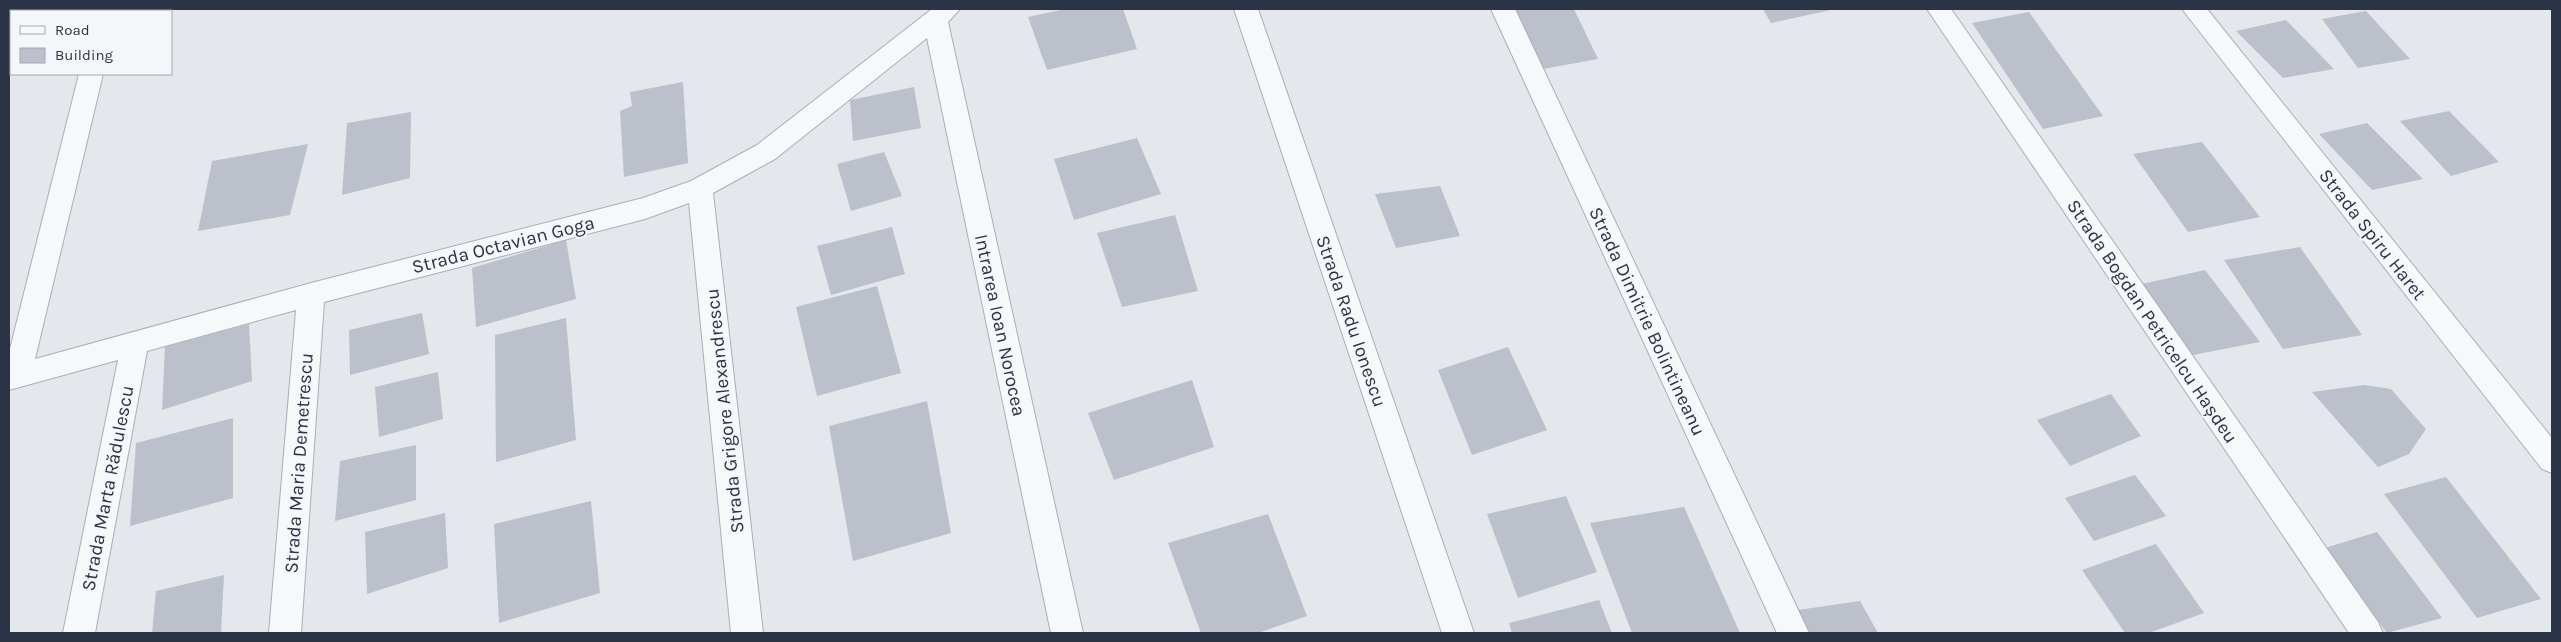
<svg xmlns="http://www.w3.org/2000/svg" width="2561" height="642" font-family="Karla,sans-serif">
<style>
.building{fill:#bbc0ca}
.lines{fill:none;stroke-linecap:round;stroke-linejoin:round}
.street-casing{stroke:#a9aeb7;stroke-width:2}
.street{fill:#f7f8fa;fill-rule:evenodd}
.labels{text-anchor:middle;stroke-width:4;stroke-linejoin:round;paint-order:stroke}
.street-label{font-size:19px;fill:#2b3445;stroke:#f4f6f9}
</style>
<rect width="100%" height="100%" fill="#e4e7ec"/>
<g class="building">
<path d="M 1065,9 L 1123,9 L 1137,49 L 1047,70 L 1028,17 Z"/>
<path d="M 1515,9 L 1574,9 L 1598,59 L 1543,69 Z"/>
<path d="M 1763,9 L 1831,9 L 1831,10 L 1771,23 Z"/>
<path d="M 2366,11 L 2410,59 L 2358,68 L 2322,19 Z"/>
<path d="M 2029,12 L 2103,116 L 2043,129 L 1972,23 Z"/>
<path d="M 2286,20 L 2334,69 L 2283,78 L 2236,31 Z"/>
<path d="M 683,82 L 688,163 L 624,177 L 620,111 L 632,106 L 630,92 Z"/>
<path d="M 914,87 L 921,128 L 853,141 L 850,100 Z"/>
<path d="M 2449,111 L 2499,162 L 2451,176 L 2400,121 Z"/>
<path d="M 411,112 L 410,178 L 342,195 L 347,123 Z"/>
<path d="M 2367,123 L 2423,179 L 2372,190 L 2319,134 Z"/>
<path d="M 1137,138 L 1161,194 L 1074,220 L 1054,159 Z"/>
<path d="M 2202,142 L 2260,217 L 2188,232 L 2133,154 Z"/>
<path d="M 308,144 L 290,215 L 198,231 L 212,161 Z"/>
<path d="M 884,152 L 902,196 L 851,211 L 837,164 Z"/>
<path d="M 1440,186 L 1460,236 L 1396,248 L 1375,194 Z"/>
<path d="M 1175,215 L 1198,291 L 1122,307 L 1097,233 Z"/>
<path d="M 892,227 L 905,274 L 831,295 L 817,246 Z"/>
<path d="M 566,240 L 576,299 L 476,327 L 472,268 Z"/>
<path d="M 2300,247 L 2362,335 L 2283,349 L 2224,260 Z"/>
<path d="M 2205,270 L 2260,342 L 2193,355 L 2142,284 Z"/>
<path d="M 877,286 L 901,373 L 817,396 L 796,307 Z"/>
<path d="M 422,313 L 429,354 L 350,375 L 349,330 Z"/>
<path d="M 566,318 L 576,440 L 496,462 L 495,335 Z"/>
<path d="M 249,324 L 252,381 L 162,410 L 165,347 Z"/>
<path d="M 1508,347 L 1547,430 L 1472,455 L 1438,370 Z"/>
<path d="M 438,372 L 443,419 L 379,437 L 375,387 Z"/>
<path d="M 1192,380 L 1214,447 L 1114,480 L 1088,413 Z"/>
<path d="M 2364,385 L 2391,389 L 2426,429 L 2409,454 L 2378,467 L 2312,392 Z"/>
<path d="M 2111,394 L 2141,436 L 2070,466 L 2037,420 Z"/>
<path d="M 927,401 L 951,533 L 853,561 L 829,426 Z"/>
<path d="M 233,418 L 233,498 L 130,526 L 136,443 Z"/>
<path d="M 416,445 L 416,500 L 335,521 L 340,461 Z"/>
<path d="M 2135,475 L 2166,516 L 2094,541 L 2065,498 Z"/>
<path d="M 2446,477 L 2541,599 L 2477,618 L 2384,494 Z"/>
<path d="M 1566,496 L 1597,572 L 1518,598 L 1487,514 Z"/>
<path d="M 591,501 L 600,593 L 499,623 L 494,524 Z"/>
<path d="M 1684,507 L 1740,633 L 1632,633 L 1590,523 Z"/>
<path d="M 445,513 L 448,568 L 367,594 L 365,532 Z"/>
<path d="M 1268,514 L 1307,616 L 1258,633 L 1201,633 L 1168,543 Z"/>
<path d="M 2377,532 L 2442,618 L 2387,633 L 2325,548 Z"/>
<path d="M 2156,544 L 2204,613 L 2149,633 L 2125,633 L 2082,570 Z"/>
<path d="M 224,575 L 221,633 L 152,633 L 156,591 Z"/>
<path d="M 1599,600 L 1612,633 L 1512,633 L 1509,623 Z"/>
<path d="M 1860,601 L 1878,633 L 1810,633 L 1798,610 Z"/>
</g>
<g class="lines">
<defs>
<g id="street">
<rect x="95" y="9" width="24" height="2"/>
<path d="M 932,9 L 960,9 L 948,22 L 1083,633 L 1051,633 L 927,38 L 775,159 L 713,193 L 763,633 L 731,633 L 689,203 L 645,219 L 324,302 L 301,633 L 269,633 L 296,310 L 147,351 L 95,633 L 63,633 L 118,360 L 9,390 L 9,353 L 79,74 L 103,74 L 35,359 L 311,283 L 643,198 L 691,181 L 757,145 Z"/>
<path d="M 1234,9 L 1258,9 L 1474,633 L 1442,633 Z"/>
<path d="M 1491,9 L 1515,9 L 1809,633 L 1777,633 Z"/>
<path d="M 1927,9 L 1951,9 L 2378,622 L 2383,633 L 2349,633 Z"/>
<path d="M 2182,9 L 2207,9 L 2552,438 L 2552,473 L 2542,469 Z"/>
</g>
</defs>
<use href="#street" class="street-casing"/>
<use href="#street" class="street"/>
</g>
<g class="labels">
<g class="street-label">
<text transform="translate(2373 234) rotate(52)" y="7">Strada Spiru Haret</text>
<text transform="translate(503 244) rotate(-14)" y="7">Strada Octavian Goga</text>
<text transform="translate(1352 321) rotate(71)" y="7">Strada Radu Ionescu</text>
<text transform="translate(1648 321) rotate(65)" y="7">Strada Dimitrie Bolintineanu</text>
<text transform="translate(2153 321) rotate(56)" y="7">Strada Bogdan Petricelcu Hașdeu</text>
<text transform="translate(1001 325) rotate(78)" y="7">Intrarea Ioan Norocea</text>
<text transform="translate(724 411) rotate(-96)" y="7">Strada Grigore Alexandrescu</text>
<text transform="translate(298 463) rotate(-86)" y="7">Strada Maria Demetrescu</text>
<text transform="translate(107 488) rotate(-79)" y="7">Strada Marta Rădulescu</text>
</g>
</g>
<rect width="2561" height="642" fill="none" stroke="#2b3445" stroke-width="20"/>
<rect x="10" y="10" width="162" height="65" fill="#f4f6f9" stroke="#a4a8b1"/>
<rect x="20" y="26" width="25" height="8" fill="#f7f8fa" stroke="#a4a8b1"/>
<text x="55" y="35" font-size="15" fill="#2b3445">Road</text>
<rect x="20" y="48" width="25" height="15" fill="#bbc0ca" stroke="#a4a8b1"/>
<text x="55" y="60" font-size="15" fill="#2b3445">Building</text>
</svg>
